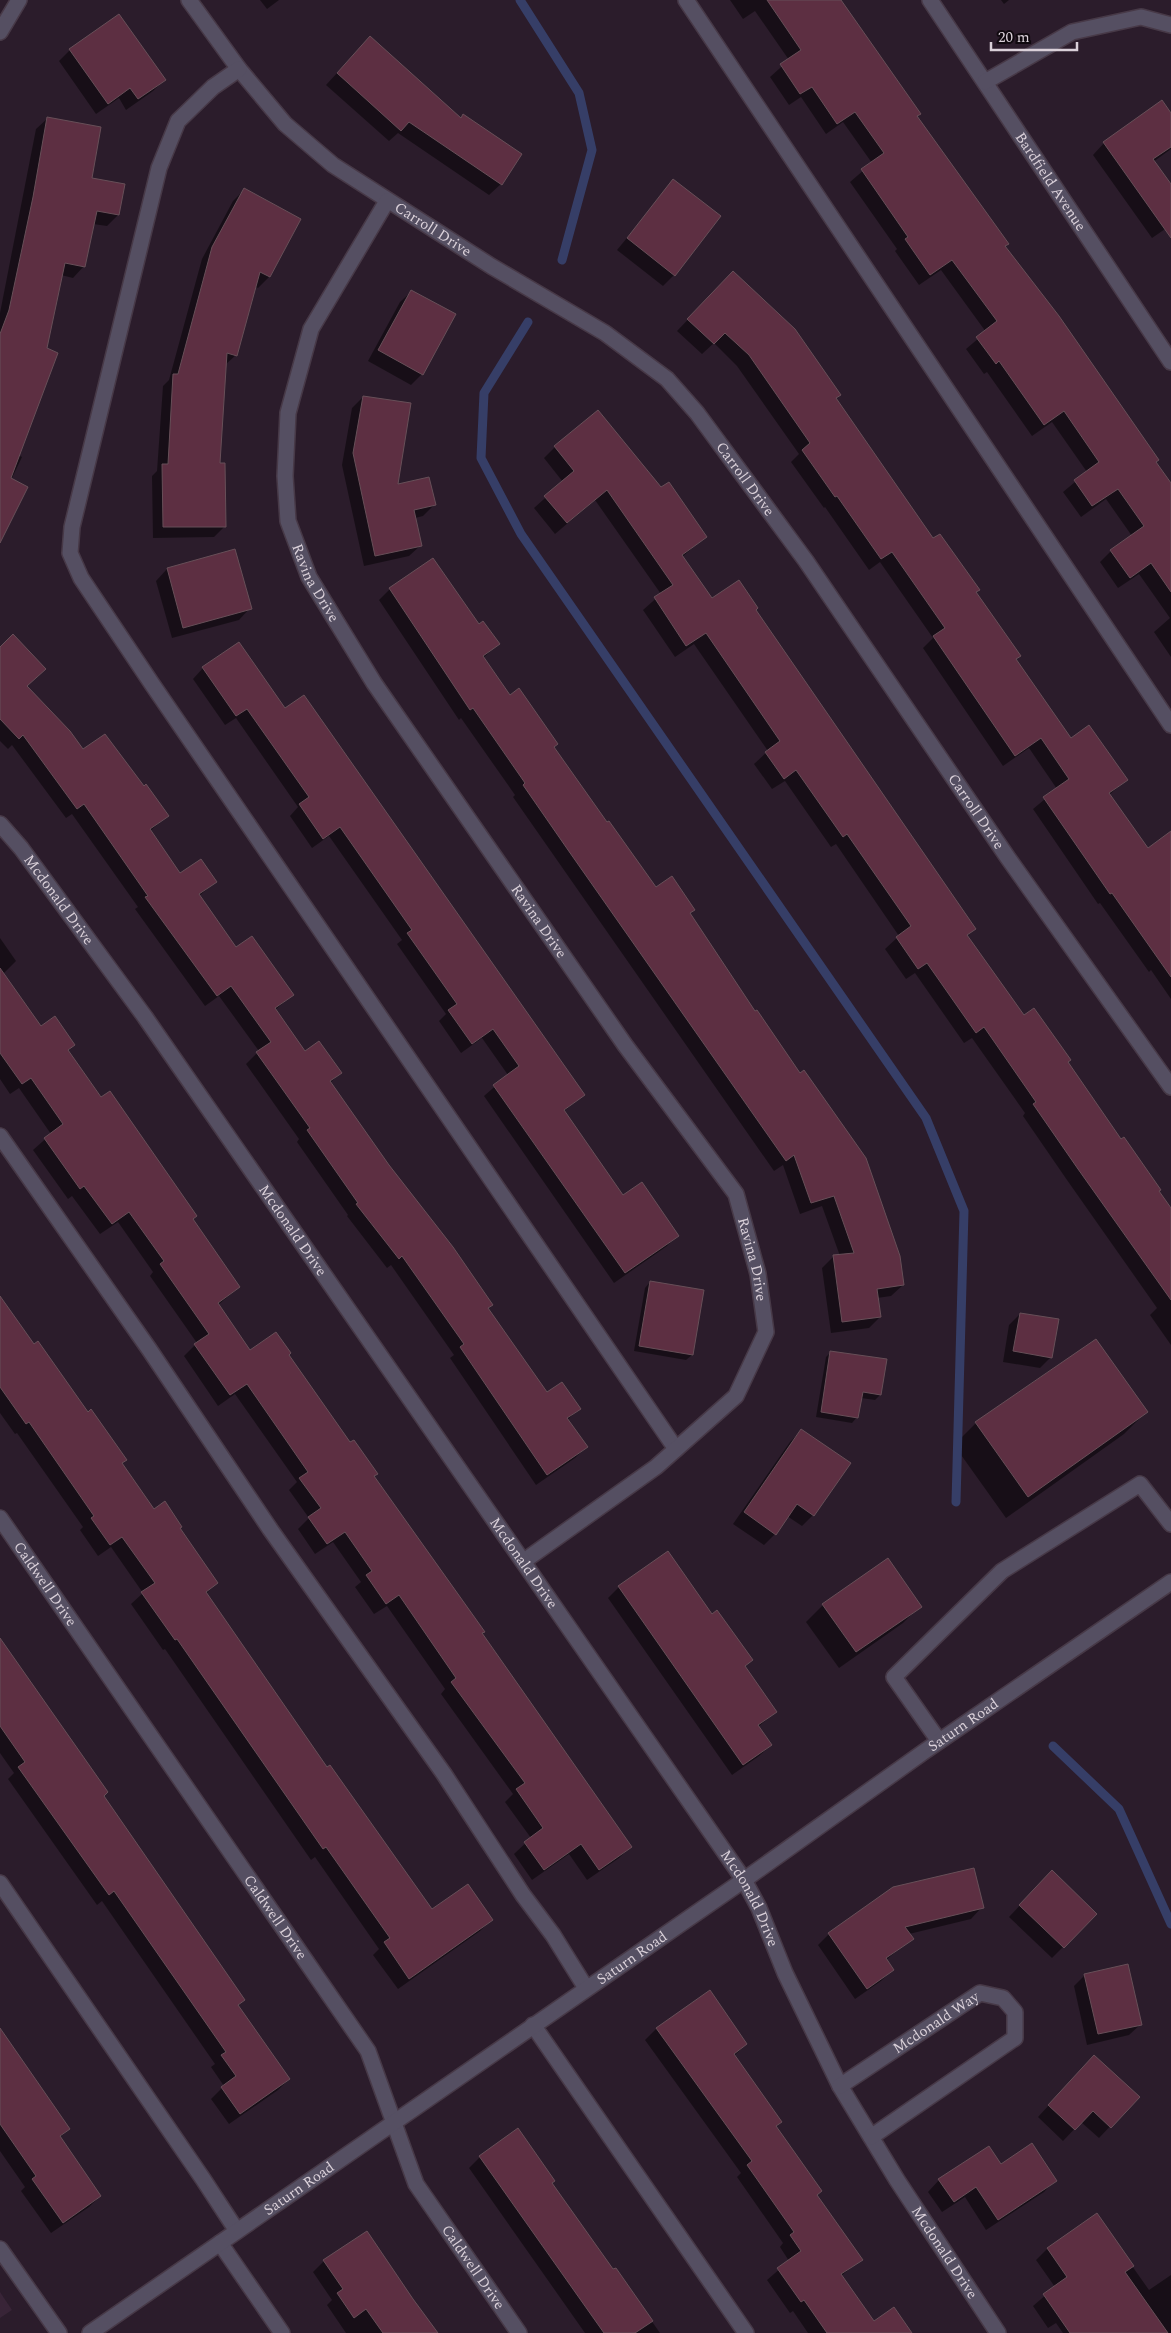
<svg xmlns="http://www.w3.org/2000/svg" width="1171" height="2333" font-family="Spectral,serif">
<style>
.built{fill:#382437}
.shadow{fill:#0007}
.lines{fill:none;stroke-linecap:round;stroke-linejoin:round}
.stream{stroke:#363e67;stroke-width:9}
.building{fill:#5d2f42;stroke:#674f58}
.minor-casing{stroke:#473947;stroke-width:18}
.minor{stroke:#554f62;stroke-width:15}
.labels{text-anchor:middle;stroke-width:4.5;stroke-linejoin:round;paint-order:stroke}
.street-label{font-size:15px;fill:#dad0d9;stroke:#10090f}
</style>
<rect width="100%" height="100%" fill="#2b1c2b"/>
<path class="built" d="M 0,2292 L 12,2310 L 0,2318 Z"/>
<g class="shadow">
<path d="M 260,0 L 279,0 L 267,9 Z"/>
<path d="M 730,0 L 840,0 L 916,116 L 1008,243 L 1004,247 L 1171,485 L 1171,657 L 1154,632 L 1170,618 L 1139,574 L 1118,588 L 1100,562 L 1111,551 L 1132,536 L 1106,499 L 1081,517 L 1063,492 L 1087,472 L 1052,422 L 1032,436 L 987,372 L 984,374 L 966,349 L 986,332 L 941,270 L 919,285 L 895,251 L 897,249 L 850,182 L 872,163 L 843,122 L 826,134 L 801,97 L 789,105 L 770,77 L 789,60 L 755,11 L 743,19 Z"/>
<path d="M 1001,0 L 1009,0 L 1004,4 Z"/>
<path d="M 370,37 L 460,119 L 464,115 L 520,155 L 501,184 L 489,195 L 398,133 L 389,141 L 326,85 Z"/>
<path d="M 70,50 L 164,80 L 153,91 L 126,110 L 119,98 L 96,114 L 59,61 Z"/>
<path d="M 1162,102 L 1171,115 L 1171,149 L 1153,162 L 1171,186 L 1171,225 L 1152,238 L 1093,155 L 1104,143 Z"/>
<path d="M 48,118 L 91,179 L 124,185 L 118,215 L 107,226 L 93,224 L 84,266 L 73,278 L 61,275 L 18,455 L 22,457 L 11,480 L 0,531 L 0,313 L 36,129 Z"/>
<path d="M 674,181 L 674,275 L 663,286 L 617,250 Z"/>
<path d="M 245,189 L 300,219 L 269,277 L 258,288 L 254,286 L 236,355 L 225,365 L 219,464 L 225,526 L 214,537 L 153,538 L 152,476 L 157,471 L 163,386 L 169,380 L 202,259 L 233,201 Z"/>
<path d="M 722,284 L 835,399 L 933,540 L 978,590 L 975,593 L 1015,660 L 1071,740 L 1126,780 L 1109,795 L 1147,850 L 1171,853 L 1171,999 L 1151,970 L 1149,972 L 1100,903 L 1098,904 L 1033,809 L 1057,789 L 1029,748 L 1003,766 L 923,648 L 933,638 L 880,562 L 869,570 L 825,507 L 824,508 L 791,462 L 799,454 L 737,366 L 714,343 L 702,354 L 677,331 Z"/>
<path d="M 412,291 L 422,374 L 411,385 L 368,361 L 400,302 Z"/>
<path d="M 363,397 L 396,485 L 434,505 L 423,516 L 415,518 L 421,545 L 409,556 L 364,566 L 342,465 L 352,408 Z"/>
<path d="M 555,447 L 661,489 L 706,536 L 682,557 L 711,600 L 755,610 L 974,928 L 967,936 L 1024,1017 L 1066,1063 L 1171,1209 L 1171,1345 L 1150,1315 L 1157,1308 L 1067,1180 L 1023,1116 L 1025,1113 L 972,1038 L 964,1043 L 915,973 L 906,979 L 885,949 L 899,936 L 836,844 L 831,847 L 785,781 L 772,789 L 754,764 L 768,751 L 694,644 L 675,657 L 643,610 L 661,594 L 595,500 L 555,534 L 534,508 L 563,482 L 544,458 Z"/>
<path d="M 234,551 L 250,608 L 239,620 L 172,638 L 156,581 L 167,569 Z"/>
<path d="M 432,559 L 479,625 L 498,644 L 483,658 L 510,696 L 553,748 L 656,889 L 694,910 L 689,914 L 903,1285 L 891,1296 L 877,1298 L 880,1317 L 869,1328 L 831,1333 L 822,1268 L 833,1257 L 840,1256 L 822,1206 L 800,1214 L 783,1165 L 774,1171 L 513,797 L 515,795 L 461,718 L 459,720 L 379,600 L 390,589 Z"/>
<path d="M 0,646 L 26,686 L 83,751 L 167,816 L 150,831 L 180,874 L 215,882 L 199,896 L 236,949 L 292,995 L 275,1010 L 305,1053 L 340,1073 L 330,1083 L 388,1166 L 492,1305 L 487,1309 L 547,1394 L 579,1409 L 567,1420 L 586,1447 L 575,1458 L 536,1485 L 450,1358 L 454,1355 L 391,1265 L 387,1268 L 347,1216 L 348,1215 L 297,1142 L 299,1139 L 246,1064 L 259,1051 L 219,996 L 205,1006 L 135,909 L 138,907 L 72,814 L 66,818 L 12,745 L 8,749 L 0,741 Z"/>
<path d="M 203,668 L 285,710 L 583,1095 L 563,1112 L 623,1197 L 677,1235 L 667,1246 L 614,1283 L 484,1096 L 508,1075 L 482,1038 L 461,1053 L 439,1021 L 446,1014 L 397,944 L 402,940 L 329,836 L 312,848 L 290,816 L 298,807 L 236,718 L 225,725 L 193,679 Z"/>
<path d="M 0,938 L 16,961 L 3,974 L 41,1028 L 74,1045 L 68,1051 L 239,1287 L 218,1305 L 250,1351 L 288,1355 L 350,1444 L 376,1474 L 373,1477 L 630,1847 L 619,1858 L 587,1880 L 569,1854 L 532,1880 L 514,1854 L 531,1838 L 505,1802 L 513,1794 L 441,1694 L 445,1689 L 387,1606 L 374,1614 L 355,1587 L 361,1582 L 333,1542 L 315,1554 L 298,1529 L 309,1518 L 289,1490 L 297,1482 L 235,1394 L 218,1406 L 184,1356 L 197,1343 L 150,1276 L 153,1272 L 118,1222 L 100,1234 L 72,1196 L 68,1199 L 33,1150 L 51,1134 L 19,1088 L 10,1094 L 0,1079 Z"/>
<path d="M 650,1282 L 702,1291 L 692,1355 L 686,1360 L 634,1351 L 645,1288 Z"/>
<path d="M 0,1298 L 154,1511 L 178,1529 L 216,1583 L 206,1594 L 327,1769 L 431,1911 L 491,1920 L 480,1931 L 398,1989 L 373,1955 L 379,1949 L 315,1857 L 311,1860 L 165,1649 L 163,1650 L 131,1604 L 143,1593 L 111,1547 L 98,1556 L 80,1530 L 83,1527 L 17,1433 L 15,1434 L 0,1413 Z"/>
<path d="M 1020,1314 L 1051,1357 L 1040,1368 L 1003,1362 L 1009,1325 Z"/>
<path d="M 831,1352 L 880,1395 L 875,1400 L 861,1398 L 857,1417 L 852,1423 L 816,1417 L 826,1357 Z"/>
<path d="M 1049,1371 L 1048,1374 L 1146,1412 L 1124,1434 L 1006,1518 L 954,1445 L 976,1423 Z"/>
<path d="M 801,1431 L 813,1515 L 802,1526 L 787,1516 L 775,1534 L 764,1545 L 733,1524 L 790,1442 Z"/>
<path d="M 619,1587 L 711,1616 L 751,1660 L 744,1667 L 775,1712 L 758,1727 L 771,1745 L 759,1756 L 732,1775 L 608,1598 Z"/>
<path d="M 823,1605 L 920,1606 L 903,1623 L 839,1668 L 806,1622 Z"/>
<path d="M 0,1640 L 102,1796 L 243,2000 L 238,2006 L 289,2079 L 278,2090 L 229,2124 L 211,2099 L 224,2086 L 211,2067 L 215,2064 L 102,1901 L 97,1905 L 8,1779 L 14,1773 L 0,1753 Z"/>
<path d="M 1041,1883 L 1063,1947 L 1052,1958 L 1009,1917 Z"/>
<path d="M 982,1907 L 971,1919 L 909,1934 L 912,1938 L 886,1960 L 892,1970 L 881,1981 L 855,1999 L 818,1945 L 829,1934 Z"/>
<path d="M 1085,1975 L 1141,2024 L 1129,2035 L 1087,2045 L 1074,1986 Z"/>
<path d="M 709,1992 L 746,2044 L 734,2056 L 780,2122 L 776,2127 L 816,2196 L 861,2259 L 841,2276 L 873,2322 L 911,2333 L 808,2333 L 793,2311 L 790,2313 L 767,2280 L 789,2261 L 780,2247 L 783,2243 L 737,2177 L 741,2173 L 645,2040 L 656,2029 Z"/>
<path d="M 0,2029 L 69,2129 L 59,2138 L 100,2196 L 89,2207 L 51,2233 L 21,2191 L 25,2187 L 0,2151 Z"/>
<path d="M 1083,2068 L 1138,2097 L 1099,2138 L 1081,2122 L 1063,2141 L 1038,2117 Z"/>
<path d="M 480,2157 L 551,2183 L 612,2271 L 615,2269 L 660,2333 L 585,2333 L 469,2168 Z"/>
<path d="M 1000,2166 L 1055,2180 L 1044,2192 L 986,2230 L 965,2197 L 942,2212 L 928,2192 L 939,2180 Z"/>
<path d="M 1096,2215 L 1149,2290 L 1171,2275 L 1171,2333 L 1063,2333 L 1056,2323 L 1048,2328 L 1033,2306 L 1055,2287 L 1036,2260 L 1047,2249 Z"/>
<path d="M 324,2261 L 436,2333 L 346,2333 L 327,2305 L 332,2300 L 313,2272 Z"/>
</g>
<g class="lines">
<g class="stream">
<path d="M 520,0 L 579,93 L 592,150 L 562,260"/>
<path d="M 528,322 L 484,393 L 481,458 L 521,534 L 926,1118 L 964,1211 L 956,1502"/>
<path d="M 1053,1746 L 1119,1809 L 1171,1924"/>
</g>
</g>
<g class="building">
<path d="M 767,0 L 841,0 L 921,114 L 917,116 L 1009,244 L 1005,246 L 1059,316 L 1159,460 L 1156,462 L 1171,483 L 1171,592 L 1151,563 L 1130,578 L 1110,550 L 1144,526 L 1118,489 L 1092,506 L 1074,480 L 1099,462 L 1064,411 L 1044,425 L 999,361 L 996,364 L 976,337 L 997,321 L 952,260 L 930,275 L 905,239 L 908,237 L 861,169 L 884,153 L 855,112 L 837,124 L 812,87 L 800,94 L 780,64 L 801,50 Z"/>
<path d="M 119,14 L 166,80 L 138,99 L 130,88 L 108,104 L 69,49 Z"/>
<path d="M 370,36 L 461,118 L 463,114 L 522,154 L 502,185 L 409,122 L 401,131 L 337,73 Z"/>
<path d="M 1162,100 L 1171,113 L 1171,147 L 1153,159 L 1171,184 L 1171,238 L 1103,142 Z"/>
<path d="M 47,117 L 101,127 L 92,178 L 125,184 L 119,215 L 97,211 L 85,267 L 65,263 L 47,348 L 58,353 L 11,478 L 28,487 L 0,543 L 0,334 L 9,310 L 33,197 Z"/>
<path d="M 673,179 L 721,216 L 675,276 L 627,238 Z"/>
<path d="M 244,188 L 301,219 L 270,277 L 260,272 L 237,356 L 227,353 L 220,463 L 225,463 L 226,527 L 163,527 L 162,464 L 168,464 L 173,374 L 178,374 L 212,247 Z"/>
<path d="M 733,271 L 795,329 L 841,395 L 836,398 L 933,538 L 940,534 L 980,590 L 976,592 L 1021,656 L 1016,659 L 1071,738 L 1089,725 L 1128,780 L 1109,793 L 1148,848 L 1171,831 L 1171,977 L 1112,893 L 1110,894 L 1043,797 L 1069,779 L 1041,738 L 1015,756 L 933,636 L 945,628 L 892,552 L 881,559 L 837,496 L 835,497 L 802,450 L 810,443 L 749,355 L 725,333 L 714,344 L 687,319 Z"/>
<path d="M 411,290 L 456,314 L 423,375 L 378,350 Z"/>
<path d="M 363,396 L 411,403 L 398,484 L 429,477 L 436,505 L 414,510 L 422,546 L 375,556 L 353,453 Z"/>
<path d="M 598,410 L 661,487 L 669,482 L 707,537 L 682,555 L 712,598 L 739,580 L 758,608 L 756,610 L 976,929 L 967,935 L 1024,1015 L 1034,1008 L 1071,1060 L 1068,1062 L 1121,1139 L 1124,1137 L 1161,1190 L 1159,1191 L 1171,1208 L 1171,1300 L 1078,1169 L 1033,1104 L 1036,1102 L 984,1027 L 976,1033 L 927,963 L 918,969 L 896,937 L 911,926 L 847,834 L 843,837 L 796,770 L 784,779 L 765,752 L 780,741 L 706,633 L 686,646 L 654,597 L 673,585 L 607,490 L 567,523 L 544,496 L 574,471 L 554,446 Z"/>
<path d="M 235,549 L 252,609 L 183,628 L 167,568 Z"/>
<path d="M 433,558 L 479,624 L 483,621 L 500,644 L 483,656 L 510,695 L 519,688 L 558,744 L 554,747 L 607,822 L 609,821 L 656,887 L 672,876 L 695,910 L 690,913 L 755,1011 L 757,1010 L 800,1073 L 804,1070 L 866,1158 L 900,1256 L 904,1285 L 877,1289 L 881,1317 L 842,1322 L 833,1255 L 854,1253 L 834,1196 L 811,1203 L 794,1155 L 786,1161 L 568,850 L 523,785 L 525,783 L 473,708 L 470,710 L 389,588 Z"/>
<path d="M 13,634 L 46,669 L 27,686 L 70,731 L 83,749 L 105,734 L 144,786 L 146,784 L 169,816 L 150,829 L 180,873 L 201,859 L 217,882 L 199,894 L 236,947 L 252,936 L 294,995 L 275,1008 L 305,1051 L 319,1041 L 342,1073 L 330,1081 L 389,1165 L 453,1247 L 493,1305 L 488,1308 L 547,1392 L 562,1382 L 581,1409 L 567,1418 L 588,1447 L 547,1475 L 460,1347 L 464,1344 L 402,1256 L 399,1259 L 356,1204 L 358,1203 L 307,1130 L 310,1128 L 256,1052 L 271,1042 L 231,986 L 217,996 L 145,897 L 148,896 L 84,804 L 77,809 L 23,735 L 19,739 L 0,719 L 0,647 Z"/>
<path d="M 239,642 L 285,708 L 304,695 L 585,1095 L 564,1110 L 623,1195 L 642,1182 L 679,1236 L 625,1273 L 493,1085 L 519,1066 L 493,1029 L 472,1044 L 448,1010 L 457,1004 L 407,933 L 412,930 L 340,827 L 323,839 L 299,804 L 309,797 L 247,709 L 236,716 L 202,667 Z"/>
<path d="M 0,968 L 41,1026 L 55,1016 L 75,1045 L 68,1050 L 101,1097 L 110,1091 L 197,1216 L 193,1219 L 240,1287 L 218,1303 L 250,1350 L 276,1332 L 291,1353 L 289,1355 L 350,1442 L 354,1440 L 378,1474 L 374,1476 L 485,1632 L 482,1633 L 632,1847 L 599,1870 L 581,1844 L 544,1870 L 524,1842 L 543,1828 L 516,1789 L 525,1783 L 451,1682 L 456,1678 L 399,1595 L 386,1604 L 366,1575 L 372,1571 L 345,1532 L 327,1544 L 308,1517 L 321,1508 L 299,1478 L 308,1472 L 247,1384 L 230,1395 L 194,1344 L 209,1334 L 160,1264 L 164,1261 L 129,1212 L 112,1224 L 84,1186 L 80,1189 L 44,1138 L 63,1124 L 31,1078 L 22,1084 L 0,1053 Z"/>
<path d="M 650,1281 L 704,1290 L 693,1355 L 639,1346 Z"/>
<path d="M 0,1296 L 34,1344 L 38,1341 L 88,1412 L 91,1409 L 127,1460 L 122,1463 L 154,1509 L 165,1501 L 182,1527 L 180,1528 L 218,1583 L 206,1592 L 327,1767 L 330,1765 L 432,1909 L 468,1884 L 493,1920 L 409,1979 L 384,1942 L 390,1938 L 326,1847 L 323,1849 L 177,1639 L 175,1640 L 141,1592 L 155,1583 L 122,1537 L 110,1545 L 91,1518 L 94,1516 L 29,1422 L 26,1424 L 0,1387 Z"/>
<path d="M 1020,1313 L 1059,1319 L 1052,1358 L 1013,1351 Z"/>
<path d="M 1096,1339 L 1148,1412 L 1028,1497 L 975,1422 Z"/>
<path d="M 830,1351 L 887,1359 L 881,1395 L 863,1392 L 858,1418 L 821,1412 Z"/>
<path d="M 801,1429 L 851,1463 L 814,1516 L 797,1504 L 776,1535 L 744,1512 Z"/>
<path d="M 668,1551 L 712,1614 L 717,1610 L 753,1660 L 745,1666 L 777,1712 L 758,1725 L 772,1745 L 743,1765 L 618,1586 Z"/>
<path d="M 888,1558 L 922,1607 L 856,1652 L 822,1604 Z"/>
<path d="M 0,1638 L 108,1792 L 104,1796 L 245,2000 L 238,2005 L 290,2079 L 240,2114 L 221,2087 L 236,2076 L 221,2055 L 226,2052 L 114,1891 L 109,1895 L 18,1767 L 25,1762 L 0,1726 Z"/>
<path d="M 974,1868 L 984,1908 L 905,1927 L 914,1939 L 886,1958 L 894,1970 L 867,1989 L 828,1933 L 893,1887 Z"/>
<path d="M 1052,1870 L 1097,1914 L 1064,1948 L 1019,1905 Z"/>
<path d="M 1128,1964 L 1142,2025 L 1098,2034 L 1084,1974 Z"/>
<path d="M 710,1990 L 747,2044 L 734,2054 L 782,2122 L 776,2126 L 822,2191 L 817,2195 L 863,2260 L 841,2274 L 874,2321 L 894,2307 L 912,2333 L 827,2333 L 804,2300 L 801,2302 L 777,2268 L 801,2251 L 790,2235 L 794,2232 L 747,2165 L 752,2161 L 656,2028 Z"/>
<path d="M 0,2028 L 70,2129 L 60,2136 L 101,2196 L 63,2223 L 32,2179 L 36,2176 L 0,2124 Z"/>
<path d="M 1094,2055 L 1140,2097 L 1111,2128 L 1093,2111 L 1075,2130 L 1048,2105 Z"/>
<path d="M 518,2128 L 555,2181 L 552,2183 L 613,2269 L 616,2268 L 653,2321 L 635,2333 L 604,2333 L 479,2156 Z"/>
<path d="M 1032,2143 L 1057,2181 L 998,2220 L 976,2187 L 954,2202 L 938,2179 L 989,2146 L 1001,2164 Z"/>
<path d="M 1097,2213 L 1134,2266 L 1125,2272 L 1168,2333 L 1070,2333 L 1043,2294 L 1067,2277 L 1047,2248 Z"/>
<path d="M 367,2231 L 413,2299 L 438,2333 L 383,2333 L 366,2309 L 354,2318 L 337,2293 L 343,2289 L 323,2260 Z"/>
</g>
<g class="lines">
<defs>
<g id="minor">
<path id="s1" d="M 189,0 L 239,69 L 285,124 L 333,165 L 491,266 L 605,333 L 667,379 L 697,413 L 806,561 L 1008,858 L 1171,1087"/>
<path d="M 686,0 L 1171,725"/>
<path id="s2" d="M 930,0 L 1171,362"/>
<path d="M 0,32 L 19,0"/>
<path d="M 239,69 L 213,87 L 178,121 L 159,168 L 72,527 L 70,553 L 81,578 L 152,684 L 676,1449"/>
<path d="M 985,82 L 1072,32 L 1141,17 L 1171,25"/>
<path id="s3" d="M 387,201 L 311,329 L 288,413 L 285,476 L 288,521 L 309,577 L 374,683 L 625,1045 L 736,1194 L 758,1274 L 766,1332 L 736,1396 L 656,1467 L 524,1561"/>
<path id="s4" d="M 0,824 L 21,848 L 145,1017 L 744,1880 L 759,1908 L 785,1973 L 840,2086 L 897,2180 L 998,2333"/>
<path d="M 0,1136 L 149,1349 L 270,1529 L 444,1774 L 523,1895 L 553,1935 L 586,1988"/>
<path id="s5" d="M 0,1518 L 368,2051 L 416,2184 L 519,2333"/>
<path d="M 939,1741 L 894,1677 L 1002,1571 L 1140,1484 L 1171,1524"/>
<path d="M 0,1883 L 203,2179 L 237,2231"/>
<path d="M 533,2025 L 746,2333"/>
<path id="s6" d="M 840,2086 L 980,1993 L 1003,1998 L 1015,2012 L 1015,2038 L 871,2137"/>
<path d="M 220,2243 L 282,2333"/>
<path d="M 0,2249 L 59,2333"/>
<path id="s7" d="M 90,2333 L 744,1880 L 925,1751 L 1171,1582"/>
</g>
</defs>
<use href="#minor" class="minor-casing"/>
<use href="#minor" class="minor"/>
</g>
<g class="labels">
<g class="street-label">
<text dy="5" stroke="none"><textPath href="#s2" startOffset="218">Bardfield Avenue</textPath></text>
<text dy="5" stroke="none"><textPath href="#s1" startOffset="339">Carroll Drive</textPath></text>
<text dy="5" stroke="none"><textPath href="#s1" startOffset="744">Carroll Drive</textPath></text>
<text dy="5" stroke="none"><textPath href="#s3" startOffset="412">Ravina Drive</textPath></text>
<text dy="5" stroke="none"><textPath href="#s1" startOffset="1149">Carroll Drive</textPath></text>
<text dy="5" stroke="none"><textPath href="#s4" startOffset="96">Mcdonald Drive</textPath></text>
<text dy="5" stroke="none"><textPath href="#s3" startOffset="818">Ravina Drive</textPath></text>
<text dy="5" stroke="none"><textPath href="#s4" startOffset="501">Mcdonald Drive</textPath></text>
<text dy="5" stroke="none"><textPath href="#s3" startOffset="1222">Ravina Drive</textPath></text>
<text dy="5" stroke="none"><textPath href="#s4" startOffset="906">Mcdonald Drive</textPath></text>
<text dy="5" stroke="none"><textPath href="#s5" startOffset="80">Caldwell Drive</textPath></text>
<text dy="5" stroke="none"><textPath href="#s7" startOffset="1064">Saturn Road</textPath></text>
<text dy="5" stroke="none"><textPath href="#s4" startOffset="1311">Mcdonald Drive</textPath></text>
<text dy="5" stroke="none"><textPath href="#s5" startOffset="485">Caldwell Drive</textPath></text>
<text dy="5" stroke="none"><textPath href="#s7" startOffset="659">Saturn Road</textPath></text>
<text dy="5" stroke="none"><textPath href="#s6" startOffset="115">Mcdonald Way</textPath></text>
<text dy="5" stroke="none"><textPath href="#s7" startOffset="254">Saturn Road</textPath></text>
<text dy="5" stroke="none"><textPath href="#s4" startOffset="1716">Mcdonald Drive</textPath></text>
<text dy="5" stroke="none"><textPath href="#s5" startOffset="890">Caldwell Drive</textPath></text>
</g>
</g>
<path d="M991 42v8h86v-8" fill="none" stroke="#dad0d9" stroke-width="2.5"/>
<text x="998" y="42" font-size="15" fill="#dad0d9" stroke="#10090f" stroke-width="4" paint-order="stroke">20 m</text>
</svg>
